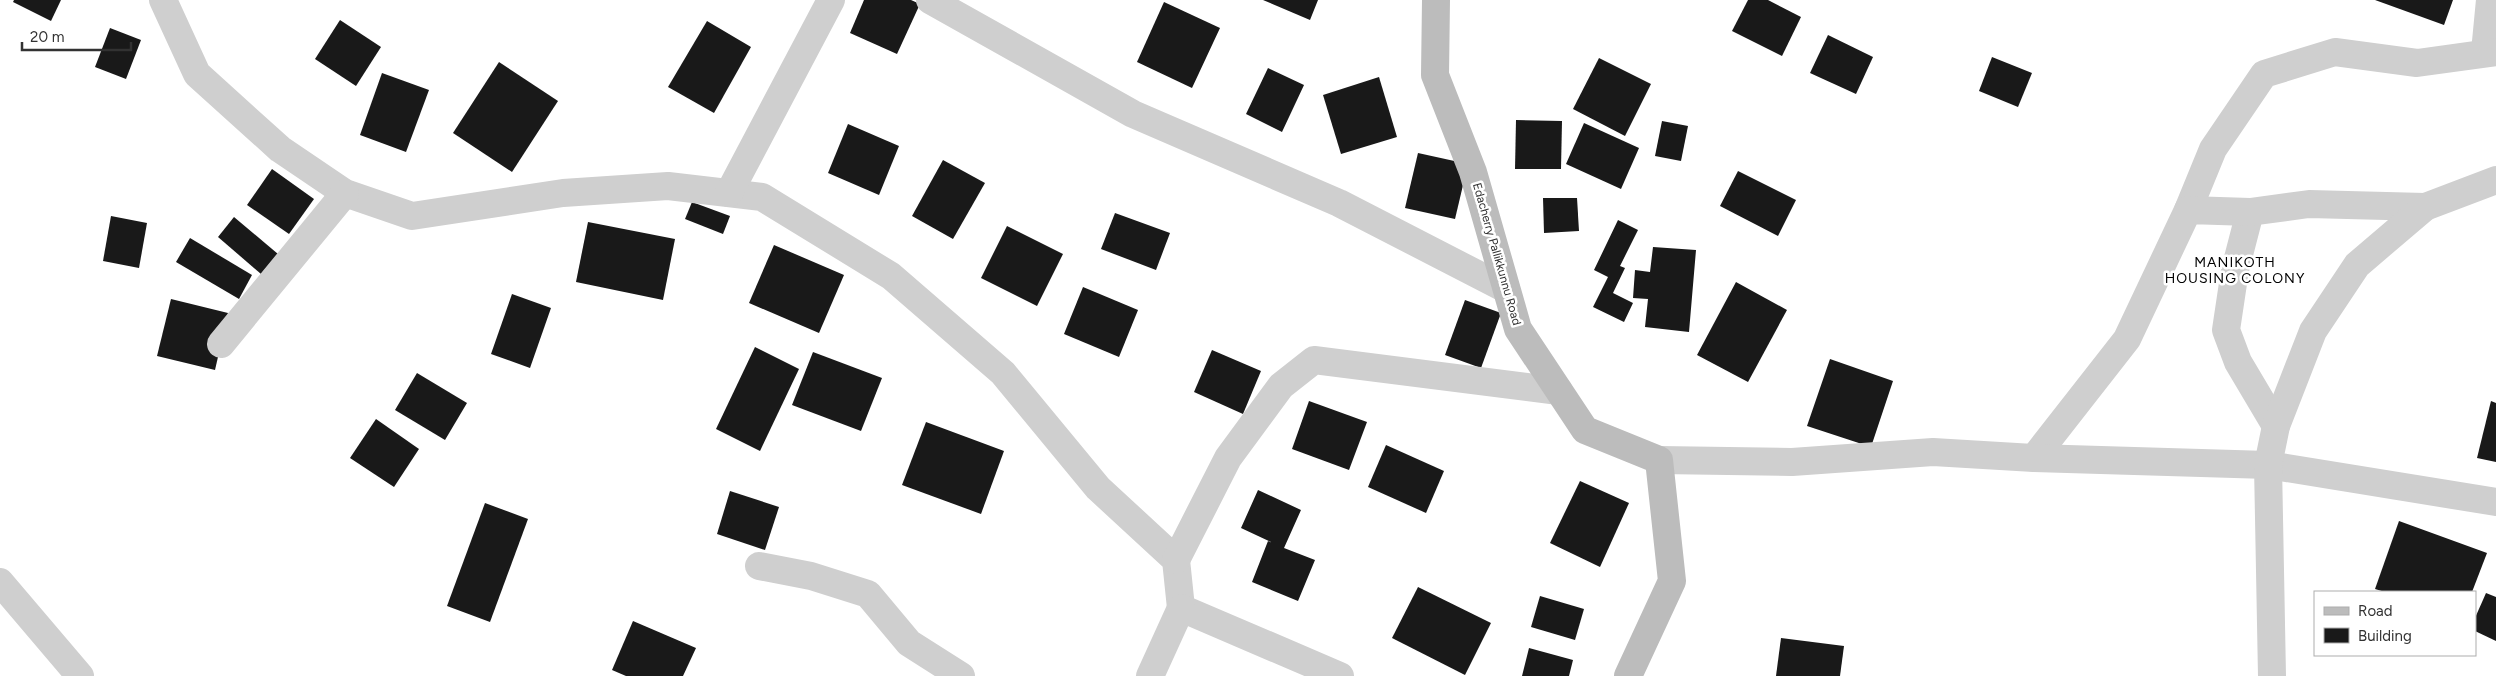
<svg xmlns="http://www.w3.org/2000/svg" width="2496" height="676" font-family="Figtree,sans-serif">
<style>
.building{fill:#191919}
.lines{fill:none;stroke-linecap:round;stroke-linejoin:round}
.street{stroke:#cfcfcf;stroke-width:28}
.secondary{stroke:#bcbcbc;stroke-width:28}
.labels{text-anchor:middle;stroke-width:5;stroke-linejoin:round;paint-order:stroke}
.street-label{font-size:12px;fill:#323232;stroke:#fff}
.neighbourhood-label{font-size:14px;letter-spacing:1px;fill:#000;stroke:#fff}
</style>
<rect width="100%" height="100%" fill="#fff"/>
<g class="building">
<path d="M 14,0 L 61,0 L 51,21 L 13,2 Z"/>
<path d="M 864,0 L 911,0 L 920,4 L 897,54 L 850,33 Z"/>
<path d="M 1263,0 L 1318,0 L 1310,20 Z"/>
<path d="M 1748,0 L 1768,0 L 1801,17 L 1782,56 L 1732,31 Z"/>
<path d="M 2375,0 L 2453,0 L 2444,25 Z"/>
<path d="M 1164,2 L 1220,28 L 1192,88 L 1137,62 Z"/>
<path d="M 340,20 L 381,47 L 356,86 L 315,59 Z"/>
<path d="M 707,21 L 751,47 L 714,113 L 668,87 Z"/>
<path d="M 110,28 L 141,40 L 126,79 L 95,67 Z"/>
<path d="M 1828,35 L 1873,57 L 1856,94 L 1810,73 Z"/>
<path d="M 1992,57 L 2032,73 L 2018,107 L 1979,91 Z"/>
<path d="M 1599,58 L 1651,84 L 1625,136 L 1573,109 Z"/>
<path d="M 499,62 L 558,101 L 512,172 L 453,133 Z"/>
<path d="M 1268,68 L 1304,85 L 1282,132 L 1246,114 Z"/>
<path d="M 382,73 L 429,90 L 406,152 L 360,135 Z"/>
<path d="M 1379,77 L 1397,137 L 1341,154 L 1323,95 Z"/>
<path d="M 1516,120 L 1562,121 L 1561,169 L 1515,169 Z"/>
<path d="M 1662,121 L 1688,126 L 1681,161 L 1655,156 Z"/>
<path d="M 1584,123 L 1639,148 L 1621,189 L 1566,164 Z"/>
<path d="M 848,124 L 899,146 L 879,195 L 828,173 Z"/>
<path d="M 1418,153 L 1468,164 L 1455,219 L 1405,208 Z"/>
<path d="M 943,160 L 985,183 L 953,239 L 912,216 Z"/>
<path d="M 272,169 L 314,199 L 289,234 L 247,205 Z"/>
<path d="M 1738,171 L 1796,200 L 1778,236 L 1720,206 Z"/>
<path d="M 1543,198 L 1577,198 L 1579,231 L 1544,233 Z"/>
<path d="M 692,202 L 730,216 L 723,234 L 685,219 Z"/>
<path d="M 1115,213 L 1170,233 L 1156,270 L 1101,249 Z"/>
<path d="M 111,216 L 147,223 L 139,268 L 103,261 Z"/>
<path d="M 234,217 L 278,254 L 261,274 L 218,237 Z"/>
<path d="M 1618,220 L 1638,230 L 1620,266 L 1625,268 L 1613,293 L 1633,303 L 1624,322 L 1593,307 L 1608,277 L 1594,270 Z"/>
<path d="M 588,222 L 675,239 L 663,300 L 576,282 Z"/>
<path d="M 1007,226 L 1063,254 L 1037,306 L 981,278 Z"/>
<path d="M 190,238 L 252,275 L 239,299 L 176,262 Z"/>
<path d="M 774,245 L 844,275 L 819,333 L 749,303 Z"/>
<path d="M 1653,247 L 1696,250 L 1689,332 L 1645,327 L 1648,299 L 1633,298 L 1635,270 L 1650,272 Z"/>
<path d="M 1736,282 L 1787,310 L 1748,382 L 1697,355 Z"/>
<path d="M 1083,287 L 1138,310 L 1119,357 L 1064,334 Z"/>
<path d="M 512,294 L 551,308 L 530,368 L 491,354 Z"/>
<path d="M 171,299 L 228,313 L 215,370 L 157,356 Z"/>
<path d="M 1465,300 L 1501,313 L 1481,368 L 1445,355 Z"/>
<path d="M 755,347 L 799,369 L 760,451 L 716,429 Z"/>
<path d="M 1212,350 L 1261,371 L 1243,414 L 1194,392 Z"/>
<path d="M 813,352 L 882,378 L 861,431 L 792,405 Z"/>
<path d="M 1830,359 L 1893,381 L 1871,447 L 1807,426 Z"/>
<path d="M 417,373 L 467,403 L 445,440 L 395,410 Z"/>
<path d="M 1309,401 L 1367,422 L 1349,470 L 1292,449 Z"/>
<path d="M 2491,401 L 2496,403 L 2496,462 L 2477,458 Z"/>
<path d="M 376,419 L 419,449 L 394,487 L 350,458 Z"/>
<path d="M 926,422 L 1004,451 L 981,514 L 902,485 Z"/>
<path d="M 1386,445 L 1444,471 L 1426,513 L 1368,487 Z"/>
<path d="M 1580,481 L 1629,503 L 1600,567 L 1550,543 Z"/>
<path d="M 1258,490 L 1301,510 L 1284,548 L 1315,560 L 1298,601 L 1252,582 L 1268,541 L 1275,544 L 1241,528 Z"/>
<path d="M 730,491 L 779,507 L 765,550 L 717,534 Z"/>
<path d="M 485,503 L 528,519 L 490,622 L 447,606 Z"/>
<path d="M 2399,521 L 2487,553 L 2472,592 L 2385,592 L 2375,589 Z"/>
<path d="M 1418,587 L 1491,623 L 1465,675 L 1392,638 Z"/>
<path d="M 2486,593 L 2496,597 L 2496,641 L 2475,631 L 2475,618 Z"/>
<path d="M 1540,596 L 1584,609 L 1575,640 L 1531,627 Z"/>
<path d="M 633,621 L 696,648 L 683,676 L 626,676 L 612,670 Z"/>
<path d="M 1781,638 L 1844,646 L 1840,676 L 1776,676 Z"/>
<path d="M 1529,648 L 1573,660 L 1569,676 L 1522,676 Z"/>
</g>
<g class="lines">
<g class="street">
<path d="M 163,0 L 197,74 L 280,149 L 345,193 L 412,216 L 563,193 L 668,186 L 762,197 L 891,276 L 1003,373 L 1098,488 L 1176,560 L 1181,608 L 1340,676"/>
<path d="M 930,0 L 1133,114 L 1339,203 L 1506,289"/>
<path d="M 2485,52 L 2490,0"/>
<path d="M 729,193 L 831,0"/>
<path d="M 2188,210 L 2213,149 L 2264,74 L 2335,52 L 2417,63 L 2496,52"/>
<path d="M 2250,212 L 2235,270 L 2226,330 L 2238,362 L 2276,426"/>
<path d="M 221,344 L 345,193"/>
<path d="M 2034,458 L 2127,339 L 2188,210 L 2250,212 L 2309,204 L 2425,207"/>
<path d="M 1659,460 L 1792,462 L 1933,452 L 2034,458 L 2268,465 L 2496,502"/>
<path d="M 1176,560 L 1228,458 L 1281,386 L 1314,360 L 1559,391"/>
<path d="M 759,566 L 811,576 L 868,594 L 909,643 L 961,676"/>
<path d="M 0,582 L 80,676"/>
<path d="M 1150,676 L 1181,608"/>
<path d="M 2272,676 L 2268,465 L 2276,426 L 2313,331 L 2357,265 L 2425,207 L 2496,180"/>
</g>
<path class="secondary" d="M 1436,0 L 1435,75 L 1473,172 L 1518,329 L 1585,430 L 1659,460 L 1672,581 L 1628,676"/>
</g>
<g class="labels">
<g class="street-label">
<text transform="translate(1497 254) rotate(74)" y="4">Edacherry Pallikkunnu Road</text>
</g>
<g class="neighbourhood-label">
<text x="2235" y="267">MANIKOTH<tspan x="2235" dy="16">HOUSING COLONY</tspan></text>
</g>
</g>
<rect x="2314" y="591" width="162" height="65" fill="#ffffff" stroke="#adadad"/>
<rect x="2324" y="607" width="25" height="8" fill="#bcbcbc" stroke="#adadad"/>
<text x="2358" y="616" font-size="15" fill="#323232">Road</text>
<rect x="2324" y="628" width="25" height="15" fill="#191919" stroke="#adadad"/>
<text x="2358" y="641" font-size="15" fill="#323232">Building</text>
<path d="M22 42v8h109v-8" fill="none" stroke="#323232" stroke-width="2.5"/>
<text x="30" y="42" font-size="15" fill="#323232" stroke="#ffffff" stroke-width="4" paint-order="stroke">20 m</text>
</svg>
